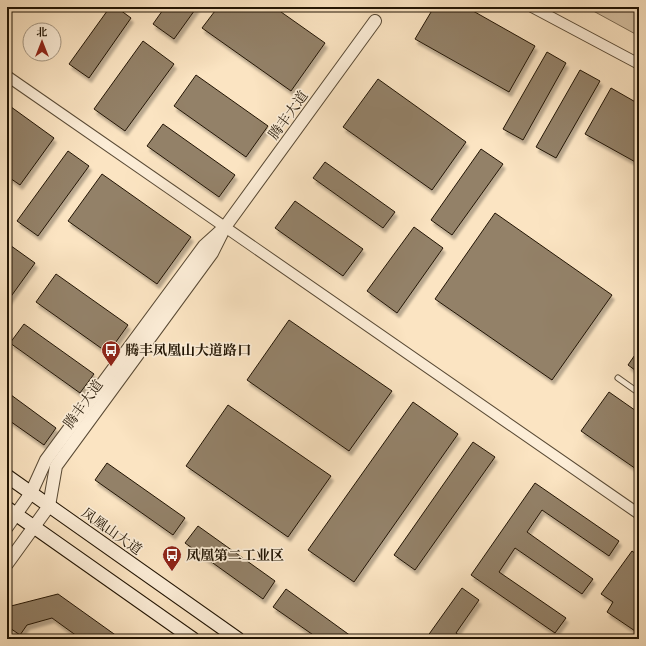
<svg xmlns="http://www.w3.org/2000/svg" width="646" height="646" font-family="Cardo,'Noto Serif SC',serif">
<style>
.green{fill:#d6c1a2;stroke:#7c6b53}
.building{fill:#938167;stroke:#221504;filter:url(#shadow)}
.lines{fill:none;stroke-linecap:round;stroke-linejoin:round}
.service-casing{stroke:#584934;stroke-width:7}
.minor-casing{stroke:#584934;stroke-width:12}
.tertiary-casing{stroke:#584934;stroke-width:14}
.secondary-casing{stroke:#221504;stroke-width:15}
.service{stroke:#fcedd7;stroke-width:5}
.minor{stroke:#fcedd7;stroke-width:10}
.tertiary{stroke:#fcedd7;stroke-width:12}
.secondary{stroke:#fcedd7;stroke-width:13}
.labels{text-anchor:middle;stroke-width:3.5;stroke-linejoin:round;paint-order:stroke}
.street-label{font-size:14px;fill:#221504;stroke:#fcedd7}
.poi-label{font-size:14px;font-weight:bold;fill:#221504;stroke:#fcedd7;text-anchor:start}
</style>
<defs>
<filter id="shadow"><feDropShadow dx="2.5" dy="4.5" stdDeviation="1" flood-color="#0004"/></filter>
</defs>
<rect width="100%" height="100%" fill="#fbe4c2"/>
<filter id="stains"><feTurbulence type="fractalNoise" baseFrequency=".005" numOctaves="4"/><feColorMatrix values="0 0 0 0 .2 0 0 0 0 .09 0 0 0 0 .02 0 0 0 .5 -.17"/></filter>
<radialGradient id="worn" r=".72"><stop offset=".6" stop-color="#630" stop-opacity="0"/><stop offset="1" stop-color="#630" stop-opacity=".3"/></radialGradient>
<path class="green" d="M 586,7 L 639,7 L 639,36 Z"/>
<g class="building">
<path d="M 110,7 L 116,7 L 131,18 L 89,78 L 69,64 Z"/>
<path d="M 165,7 L 197,7 L 174,39 L 153,24 Z"/>
<path d="M 218,7 L 274,7 L 325,43 L 291,91 L 202,28 Z"/>
<path d="M 434,7 L 466,7 L 535,46 L 509,92 L 415,39 Z"/>
<path d="M 143,41 L 174,64 L 125,131 L 94,109 Z"/>
<path d="M 547,52 L 566,63 L 523,140 L 503,129 Z"/>
<path d="M 580,70 L 600,81 L 556,158 L 536,147 Z"/>
<path d="M 196,75 L 268,126 L 246,157 L 174,106 Z"/>
<path d="M 378,79 L 466,142 L 432,190 L 343,127 Z"/>
<path d="M 611,88 L 639,104 L 639,164 L 585,134 Z"/>
<path d="M 7,104 L 54,138 L 20,185 L 7,176 Z"/>
<path d="M 163,124 L 235,175 L 219,197 L 147,146 Z"/>
<path d="M 481,149 L 503,164 L 452,235 L 431,220 Z"/>
<path d="M 68,151 L 89,166 L 38,236 L 17,221 Z"/>
<path d="M 325,162 L 395,212 L 383,228 L 313,178 Z"/>
<path d="M 102,174 L 191,237 L 157,284 L 68,221 Z"/>
<path d="M 295,201 L 363,249 L 343,276 L 275,228 Z"/>
<path d="M 495,213 L 612,295 L 552,380 L 435,299 Z"/>
<path d="M 414,227 L 443,248 L 397,313 L 367,291 Z"/>
<path d="M 7,243 L 35,263 L 7,302 Z"/>
<path d="M 56,274 L 128,325 L 108,353 L 36,302 Z"/>
<path d="M 289,320 L 392,391 L 349,451 L 247,380 Z"/>
<path d="M 24,324 L 94,374 L 80,393 L 10,343 Z"/>
<path d="M 639,349 L 639,373 L 628,365 Z"/>
<path d="M 7,392 L 56,428 L 44,445 L 7,419 Z"/>
<path d="M 609,392 L 639,413 L 639,471 L 581,431 Z"/>
<path d="M 413,402 L 458,434 L 354,582 L 308,550 Z"/>
<path d="M 228,405 L 331,476 L 288,537 L 186,466 Z"/>
<path d="M 473,442 L 495,457 L 415,570 L 394,555 Z"/>
<path d="M 107,463 L 185,518 L 173,535 L 95,480 Z"/>
<path d="M 535,483 L 619,541 L 609,556 L 542,510 L 527,532 L 593,579 L 582,594 L 515,548 L 499,572 L 566,618 L 555,633 L 471,575 Z"/>
<path d="M 198,526 L 275,581 L 263,599 L 185,543 Z"/>
<path d="M 632,551 L 639,556 L 639,632 L 638,633 L 607,612 L 613,602 L 601,594 Z"/>
<path d="M 462,588 L 479,600 L 456,633 L 464,639 L 430,639 L 427,637 Z"/>
<path d="M 286,589 L 355,639 L 319,639 L 273,607 Z"/>
<path d="M 58,594 L 121,639 L 81,639 L 52,618 L 27,625 L 20,635 L 7,626 L 7,611 L 11,606 Z"/>
</g>
<g class="lines">
<defs>
<path id="service" d="M 618,378 L 639,393"/>
<g id="minor">
<path d="M 532,7 L 639,64"/>
<path d="M 7,76 L 639,514"/>
</g>
<g id="tertiary">
<path d="M 7,527 L 31,493 L 46,460 L 204,246 L 225,227 L 375,21"/>
<path d="M 7,564 L 49,506 L 56,466 L 212,253 L 222,233"/>
</g>
<g id="secondary">
<path d="M 7,476 L 238,639"/>
<path d="M 7,508 L 193,639"/>
</g>
</defs>
<use href="#service" class="service-casing"/>
<use href="#minor" class="minor-casing"/>
<use href="#tertiary" class="tertiary-casing"/>
<use href="#secondary" class="secondary-casing"/>
<use href="#service" class="service"/>
<use href="#minor" class="minor"/>
<use href="#tertiary" class="tertiary"/>
<use href="#secondary" class="secondary"/>
</g>
<defs>
<symbol id="bus-pin" viewBox="-11 -11 22 30"><path d="M0 17L-7.5 6A9.5 9.5 0 1 1 7.5 6Z" fill="#8f2418" stroke="#fcedd7"/><path d="M-5-6H5V4H4V6H2V4H-2V6H-4V4H-5ZM-3.5-4V0h7V-4ZM-3.5 1.2v1.5H-2V1.2ZM2 1.2v1.5H3.5V1.2Z" fill="#fff"/></symbol>
</defs>
<g fill-rule="evenodd">
<use href="#bus-pin" x="100" y="339" width="22" height="30"/>
<use href="#bus-pin" x="161" y="544" width="22" height="30"/>
</g>
<g class="labels">
<g class="street-label">
<text transform="translate(288 115) rotate(-54)" y="5">腾丰大道</text>
<text transform="translate(83 404) rotate(-54)" y="5">腾丰大道</text>
<text transform="translate(112 531) rotate(35)" y="5">凤凰山大道</text>
</g>
<g class="poi-label">
<text x="125" y="355">腾丰凤凰山大道路口</text>
<text x="186" y="560">凤凰第二工业区</text>
</g>
</g>
<rect width="646" height="646" fill="none" stroke="#fbe4c2" stroke-width="24"/>
<rect x="8" y="8" width="630" height="630" fill="none" stroke="#221504" stroke-width="2"/>
<rect x="12" y="12" width="622" height="622" fill="none" stroke="#221504"/>
<g transform="translate(42 42)"><circle r="19" fill="#fcedd7" stroke="#a59783"/>
<path d="M0-3L7 15L0 10L-7 15Z" fill="#8f2418"/>
<text y="-6" font-size="11" font-weight="bold" text-anchor="middle" fill="#221504">北</text>
</g>
<rect width="100%" height="100%" filter="url(#stains)"/>
<rect width="100%" height="100%" fill="url(#worn)"/>
</svg>
